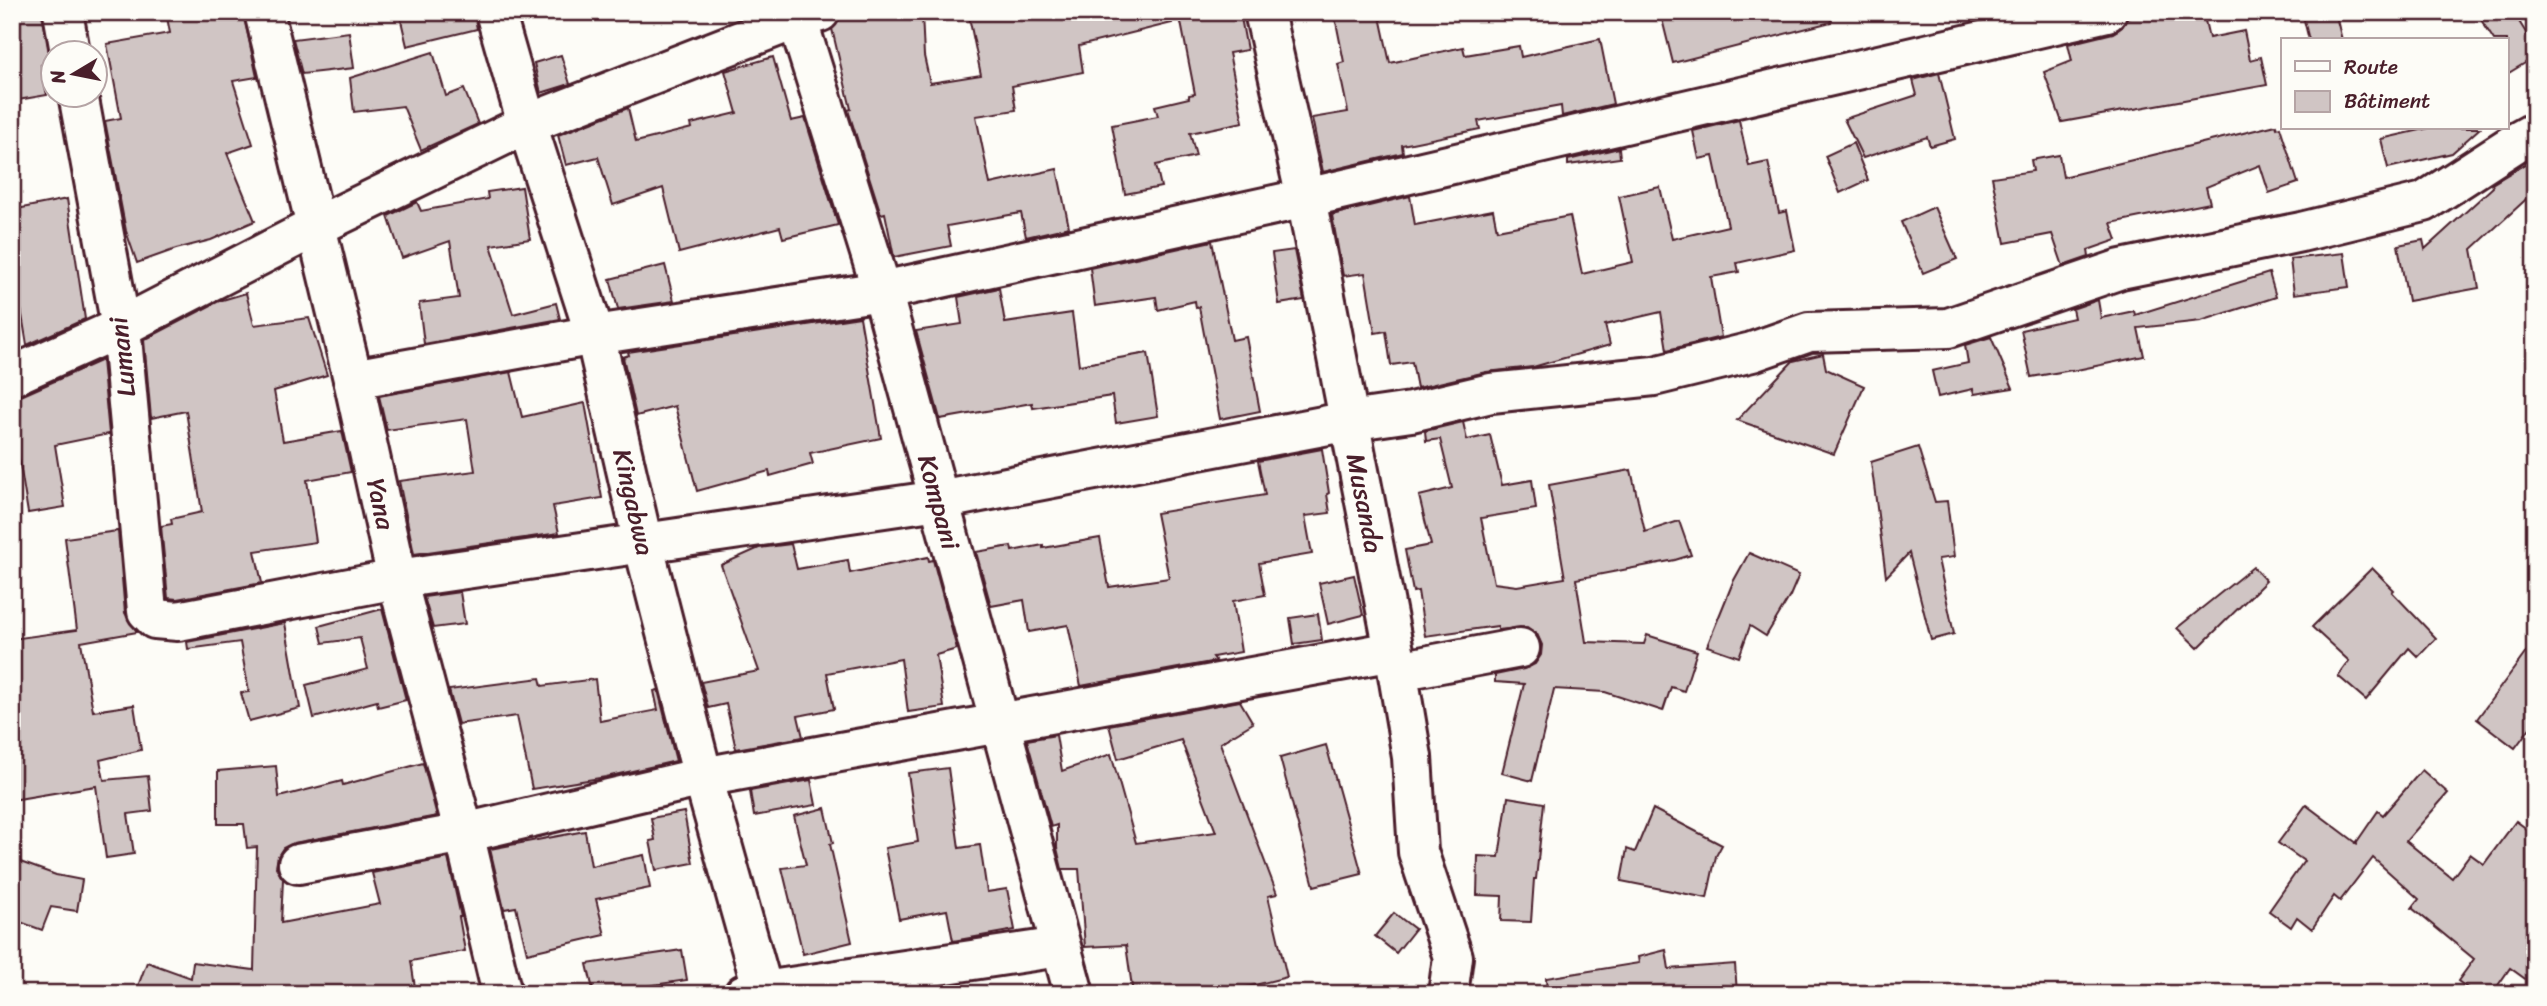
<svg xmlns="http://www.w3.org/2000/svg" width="2547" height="1006" font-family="Sriracha,sans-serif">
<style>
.building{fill:#d0c5c4;stroke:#4a1f2b;stroke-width:2}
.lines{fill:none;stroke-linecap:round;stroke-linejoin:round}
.street-casing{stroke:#4a1f2b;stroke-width:44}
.street{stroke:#fdfcf7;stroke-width:38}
.labels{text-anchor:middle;stroke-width:6;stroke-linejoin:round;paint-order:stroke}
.street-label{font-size:26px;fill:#4a1f2b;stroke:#fdfcf7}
</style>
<rect width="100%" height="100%" fill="#fdfcf7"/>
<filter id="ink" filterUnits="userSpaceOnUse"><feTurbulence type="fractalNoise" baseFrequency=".0143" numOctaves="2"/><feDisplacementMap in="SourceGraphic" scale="14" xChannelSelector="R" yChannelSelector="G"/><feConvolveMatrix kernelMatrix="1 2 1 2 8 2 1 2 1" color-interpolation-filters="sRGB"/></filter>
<g filter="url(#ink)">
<g class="building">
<path d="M 12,12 L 42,12 L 51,62 L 41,65 L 47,95 L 12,101 Z"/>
<path d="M 166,12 L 243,12 L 257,77 L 233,81 L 253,144 L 227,153 L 255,221 L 211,240 L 176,249 L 137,263 L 126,231 L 105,121 L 121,118 L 107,44 L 170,33 Z"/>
<path d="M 399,12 L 474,12 L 477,29 L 407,46 Z"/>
<path d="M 968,12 L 1171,12 L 1172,23 L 1079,46 L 1083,72 L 1012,86 L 1016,110 L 976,116 L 990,184 L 1057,169 L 1069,227 L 1026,237 L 1021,213 L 947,226 L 951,246 L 894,257 L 885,213 L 881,214 L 848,110 L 851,109 L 832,29 L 841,16 L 922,13 L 924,56 L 930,83 L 981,75 Z"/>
<path d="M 1179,12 L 1240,12 L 1247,50 L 1229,53 L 1243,122 L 1190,133 L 1196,156 L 1156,165 L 1161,187 L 1125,194 L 1112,125 L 1158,116 L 1155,106 L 1189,98 L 1189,95 L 1195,94 Z"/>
<path d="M 1334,12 L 1379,12 L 1390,63 L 1463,47 L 1465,55 L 1519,46 L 1521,57 L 1600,39 L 1613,104 L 1562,116 L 1561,106 L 1478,121 L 1480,129 L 1402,145 L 1403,153 L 1323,172 L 1312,118 L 1348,112 L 1338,64 L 1344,62 Z"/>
<path d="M 1687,12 L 1830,12 L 1831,22 L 1673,63 L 1662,19 Z"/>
<path d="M 2151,12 L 2203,12 L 2209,38 L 2244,31 L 2250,60 L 2261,57 L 2267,85 L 2062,122 L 2044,72 L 2072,61 L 2068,44 L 2113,33 L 2122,27 L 2128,17 Z"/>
<path d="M 2302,12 L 2335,12 L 2342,40 L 2309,40 Z"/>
<path d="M 2476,12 L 2513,12 L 2535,47 L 2535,57 L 2507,74 L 2507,40 L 2494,40 Z"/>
<path d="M 349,32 L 354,68 L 302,74 L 293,39 Z"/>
<path d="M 433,52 L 446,96 L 464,89 L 478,124 L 421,150 L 403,106 L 354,112 L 350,78 Z"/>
<path d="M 561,55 L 570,84 L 541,93 L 534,63 Z"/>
<path d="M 773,57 L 791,121 L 805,118 L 838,225 L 783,238 L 780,227 L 679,253 L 663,188 L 613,205 L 598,157 L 566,165 L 558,135 L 628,108 L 636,142 L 692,128 L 691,124 L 737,113 L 725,71 Z"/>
<path d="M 1939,73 L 1955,139 L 1930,146 L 1927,137 L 1863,158 L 1844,119 L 1917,95 L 1913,80 Z"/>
<path d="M 1739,120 L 1749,166 L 1768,162 L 1779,213 L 1787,211 L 1795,250 L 1737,263 L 1739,272 L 1711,277 L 1721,337 L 1667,350 L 1661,312 L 1605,325 L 1610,345 L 1533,367 L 1486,372 L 1417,388 L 1412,362 L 1391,365 L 1386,331 L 1375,333 L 1365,273 L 1343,276 L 1332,215 L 1410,196 L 1415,225 L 1493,210 L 1497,230 L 1570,216 L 1582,274 L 1633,262 L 1619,196 L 1660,187 L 1672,239 L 1728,226 L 1713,156 L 1699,159 L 1693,131 Z"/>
<path d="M 2276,125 L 2277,128 L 2280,127 L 2298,183 L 2269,193 L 2260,165 L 2206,187 L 2210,203 L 2111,223 L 2117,240 L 2088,250 L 2089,257 L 2063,266 L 2052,234 L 2005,243 L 1992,177 L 2033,171 L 2031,160 L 2059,155 L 2063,177 Z"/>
<path d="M 2429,128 L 2480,128 L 2452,153 L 2388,168 L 2381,139 Z"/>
<path d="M 1853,143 L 1868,180 L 1840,193 L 1825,156 Z"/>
<path d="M 1619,148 L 1620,158 L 1568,165 L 1568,160 Z"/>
<path d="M 2535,158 L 2535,191 L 2472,249 L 2479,288 L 2408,301 L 2398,245 L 2423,240 L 2425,249 L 2493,187 L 2492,184 Z"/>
<path d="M 522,187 L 530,239 L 491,245 L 513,314 L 556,303 L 560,319 L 424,344 L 419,303 L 459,298 L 450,241 L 402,258 L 388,216 L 417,202 L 421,211 L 488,199 L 487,192 Z"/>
<path d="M 67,199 L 85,319 L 27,345 L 14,267 L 21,266 L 12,210 Z"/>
<path d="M 1934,207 L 1957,259 L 1923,273 L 1901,222 Z"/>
<path d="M 1212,241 L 1232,340 L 1246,337 L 1260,411 L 1220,419 L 1199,307 L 1196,308 L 1195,301 L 1158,310 L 1156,297 L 1095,306 L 1090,268 Z"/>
<path d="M 1294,250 L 1304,300 L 1279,304 L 1272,253 Z"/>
<path d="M 2344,253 L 2349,287 L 2294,294 L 2290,259 Z"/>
<path d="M 665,265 L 674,301 L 618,309 L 610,279 Z"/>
<path d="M 2269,273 L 2276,297 L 2201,321 L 2138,328 L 2144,356 L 2072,371 L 2072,370 L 2031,377 L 2021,330 L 2074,318 L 2072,309 L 2098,300 L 2101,318 L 2134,311 L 2135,315 Z"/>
<path d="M 999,288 L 1005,323 L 1072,313 L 1079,365 L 1148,353 L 1158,416 L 1116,423 L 1112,396 L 1033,408 L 1032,403 L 940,419 L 916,331 L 962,324 L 958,297 Z"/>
<path d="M 246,293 L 254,325 L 309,318 L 327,375 L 274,391 L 283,441 L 342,431 L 351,472 L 307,480 L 316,542 L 255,551 L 262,583 L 177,599 L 168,598 L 161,526 L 172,524 L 171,519 L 202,512 L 186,411 L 151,418 L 144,340 L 219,301 Z"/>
<path d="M 860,317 L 881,438 L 810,453 L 813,464 L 770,476 L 769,471 L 697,491 L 675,406 L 636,416 L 623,357 L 629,355 L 628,352 Z"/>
<path d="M 1991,337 L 2013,388 L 1974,394 L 1973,389 L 1938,397 L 1932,371 L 1968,363 L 1965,345 Z"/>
<path d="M 1823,354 L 1826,369 L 1864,386 L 1834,454 L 1737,420 L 1793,361 Z"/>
<path d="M 102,360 L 109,434 L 55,445 L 65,507 L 28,513 L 17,446 L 12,447 L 12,397 L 21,396 Z"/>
<path d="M 511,372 L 522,417 L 585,403 L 602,498 L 553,506 L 559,533 L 414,554 L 399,481 L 475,471 L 467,419 L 387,430 L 379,396 Z"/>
<path d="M 1463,422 L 1467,440 L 1490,435 L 1502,485 L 1532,480 L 1536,509 L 1481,518 L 1494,583 L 1517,586 L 1565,578 L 1549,485 L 1631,470 L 1645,532 L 1679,521 L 1691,555 L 1675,560 L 1576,579 L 1586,642 L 1644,644 L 1647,635 L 1697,651 L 1684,691 L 1671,687 L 1663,711 L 1605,692 L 1554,689 L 1532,781 L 1502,773 L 1524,684 L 1495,682 L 1495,675 L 1524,669 L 1535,664 L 1541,655 L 1542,645 L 1537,634 L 1527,627 L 1498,630 L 1498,626 L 1425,636 L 1418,591 L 1413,592 L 1405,550 L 1431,545 L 1419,496 L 1452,488 L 1440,439 L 1426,441 L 1425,431 Z"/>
<path d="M 1918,447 L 1935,502 L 1947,501 L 1954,557 L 1938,559 L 1954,634 L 1931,640 L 1909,553 L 1886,577 L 1871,462 Z"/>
<path d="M 1322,449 L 1329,493 L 1327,494 L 1330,513 L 1305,516 L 1312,554 L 1259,563 L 1265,595 L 1233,601 L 1241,652 L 1213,657 L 1216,661 L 1081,686 L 1068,625 L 1029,632 L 1024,600 L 991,606 L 976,552 L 1011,546 L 1012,551 L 1043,545 L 1043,548 L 1100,538 L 1109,587 L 1169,578 L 1156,513 L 1265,495 L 1258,461 Z"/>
<path d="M 118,531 L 125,613 L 137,632 L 81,642 L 93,711 L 134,705 L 141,750 L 100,760 L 104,780 L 148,776 L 152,811 L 128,814 L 134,854 L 106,858 L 96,786 L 12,800 L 12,639 L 77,630 L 65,538 Z"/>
<path d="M 791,544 L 797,569 L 848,560 L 850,573 L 928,557 L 929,561 L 933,560 L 957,649 L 936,655 L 944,707 L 908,712 L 901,659 L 827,673 L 834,709 L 798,716 L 803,737 L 736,749 L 726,704 L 708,708 L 701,682 L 759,671 L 721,565 L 759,548 Z"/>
<path d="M 1749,553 L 1799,575 L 1790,596 L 1766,636 L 1750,626 L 1739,657 L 1707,646 L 1733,582 Z"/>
<path d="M 2253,567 L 2266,581 L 2198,648 L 2177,628 Z"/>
<path d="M 2372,568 L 2394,590 L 2392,592 L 2436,638 L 2418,657 L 2409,648 L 2366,700 L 2338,676 L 2349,661 L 2312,627 Z"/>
<path d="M 1354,575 L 1363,615 L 1328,624 L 1319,583 Z"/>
<path d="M 460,592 L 465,624 L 433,628 L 424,597 Z"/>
<path d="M 382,609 L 406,700 L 378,707 L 377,701 L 314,718 L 306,685 L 368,669 L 360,638 L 323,643 L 319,626 Z"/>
<path d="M 1318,614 L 1322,640 L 1294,644 L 1290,618 Z"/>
<path d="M 285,623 L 300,708 L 249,721 L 241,693 L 249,692 L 240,642 L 188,649 L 187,642 Z"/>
<path d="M 2535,640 L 2535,721 L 2515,748 L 2477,719 Z"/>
<path d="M 540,678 L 542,686 L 595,679 L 600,721 L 658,710 L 654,691 L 658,690 L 676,761 L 606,777 L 532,789 L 517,716 L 458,724 L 449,690 Z"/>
<path d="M 1240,701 L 1253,723 L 1220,743 L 1277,894 L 1268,896 L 1287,977 L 1219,994 L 1133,994 L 1126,945 L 1085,947 L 1079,869 L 1062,869 L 1057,848 L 1057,825 L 1051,827 L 1027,740 L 1056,735 L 1062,771 L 1111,754 L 1136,843 L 1216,832 L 1181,740 L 1118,759 L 1109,725 Z"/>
<path d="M 1326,745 L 1362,874 L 1314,886 L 1280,758 Z"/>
<path d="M 423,763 L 437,816 L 294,843 L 283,848 L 278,856 L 276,867 L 283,879 L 281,923 L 380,904 L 372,873 L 448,858 L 461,917 L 459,917 L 465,951 L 411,961 L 416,994 L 135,994 L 147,962 L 191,978 L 193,962 L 254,970 L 257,847 L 247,848 L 244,824 L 218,824 L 218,771 L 276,766 L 279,797 L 342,781 L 343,785 Z"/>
<path d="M 948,768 L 959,848 L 980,845 L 987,892 L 1007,889 L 1015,930 L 953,941 L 947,910 L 899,919 L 885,848 L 918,842 L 908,773 Z"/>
<path d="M 2422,770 L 2448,793 L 2406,841 L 2452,878 L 2470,854 L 2484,864 L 2516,821 L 2535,835 L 2535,986 L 2510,968 L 2492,994 L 2475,994 L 2458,981 L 2474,959 L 2412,908 L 2419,899 L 2373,858 L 2340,901 L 2334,896 L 2312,929 L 2297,917 L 2291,927 L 2269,911 L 2304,861 L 2278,843 L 2306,805 L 2358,844 L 2356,843 L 2378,811 L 2383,815 Z"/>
<path d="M 811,780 L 816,805 L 754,816 L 750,791 Z"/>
<path d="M 1508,797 L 1544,803 L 1536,879 L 1534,879 L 1531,922 L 1501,921 L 1502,896 L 1477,895 L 1478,856 L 1499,857 Z"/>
<path d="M 825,808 L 833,843 L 830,844 L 852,942 L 803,954 L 782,868 L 806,865 L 794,816 Z"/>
<path d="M 1653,809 L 1722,845 L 1716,856 L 1707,898 L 1621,881 L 1627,849 L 1635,852 Z"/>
<path d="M 684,812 L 693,863 L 656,870 L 650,841 L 655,840 L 651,818 Z"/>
<path d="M 585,831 L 591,866 L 644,855 L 650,888 L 596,899 L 605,935 L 527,953 L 516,907 L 504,909 L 490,849 Z"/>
<path d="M 12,859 L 56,875 L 82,880 L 77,911 L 51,907 L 42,930 L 12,919 Z"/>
<path d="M 1394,913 L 1415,929 L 1396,953 L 1375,936 Z"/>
<path d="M 682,950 L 687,980 L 594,994 L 587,964 Z"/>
<path d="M 1666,950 L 1669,969 L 1735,964 L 1737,994 L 1547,994 L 1546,978 L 1639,963 L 1638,957 Z"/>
</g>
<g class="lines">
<defs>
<g id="street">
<path d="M 63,12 L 70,52"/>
<path d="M 264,12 L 353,379 L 397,579 L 464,833 L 502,994"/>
<path d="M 495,12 L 527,124 L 595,335 L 643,543 L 703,777 L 764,994"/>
<path d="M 795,12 L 882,291 L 1074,994"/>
<path d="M 1264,12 L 1306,198 L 1394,651 L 1412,757 L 1418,852 L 1453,957 L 1448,994"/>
<path d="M 78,94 L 121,327 L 147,611 L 155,619 L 178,621 L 397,579 L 939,500 L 1349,421 L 1411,412 L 1491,393 L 1654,376 L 1752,352 L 1809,332 L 1948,328 L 2121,269 L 2301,232 L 2424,202 L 2515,143 L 2535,132"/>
<path d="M 12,376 L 121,327 L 315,227 L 527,124 L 797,19 L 820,12"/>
<path d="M 353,379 L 595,335 L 882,291 L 1306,198 L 2107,12"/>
<path d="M 1398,671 L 1520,648"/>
<path d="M 298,864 L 464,833 L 703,777 L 1394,651"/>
<path d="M 744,994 L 1060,947"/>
</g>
</defs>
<use href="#street" class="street-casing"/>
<use href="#street" class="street"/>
</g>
</g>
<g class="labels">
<g class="street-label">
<text transform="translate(122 357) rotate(-96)" y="9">Lumani</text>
<text transform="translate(634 502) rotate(77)" y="9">Kingabwa</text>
<text transform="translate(939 502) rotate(75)" y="9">Kompani</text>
<text transform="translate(1365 503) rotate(79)" y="9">Musanda</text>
<text transform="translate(381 504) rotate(77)" y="9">Yana</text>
</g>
</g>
<rect width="2547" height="1006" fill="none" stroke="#fdfcf7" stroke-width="42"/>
<rect x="21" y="21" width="2505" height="964" fill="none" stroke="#4a1f2b" stroke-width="2.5" filter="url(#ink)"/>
<rect x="2281" y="38" width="228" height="91" fill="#fdfcf7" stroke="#b5a4a5" stroke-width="2"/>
<rect x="2295" y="61" width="35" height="10" fill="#fdfcf7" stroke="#b5a4a5" stroke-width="2"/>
<text x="2344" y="74" font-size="21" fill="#4a1f2b">Route</text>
<rect x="2295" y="91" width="35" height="21" fill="#d0c5c4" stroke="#b5a4a5" stroke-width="2"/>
<text x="2344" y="108" font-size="21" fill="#4a1f2b">Bâtiment</text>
<g transform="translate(74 74) rotate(260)"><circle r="33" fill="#fdfcf7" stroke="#b5a4a5" stroke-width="2"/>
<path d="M0-5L12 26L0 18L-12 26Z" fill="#4a1f2b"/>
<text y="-10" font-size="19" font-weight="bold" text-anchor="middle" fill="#4a1f2b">N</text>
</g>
</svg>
